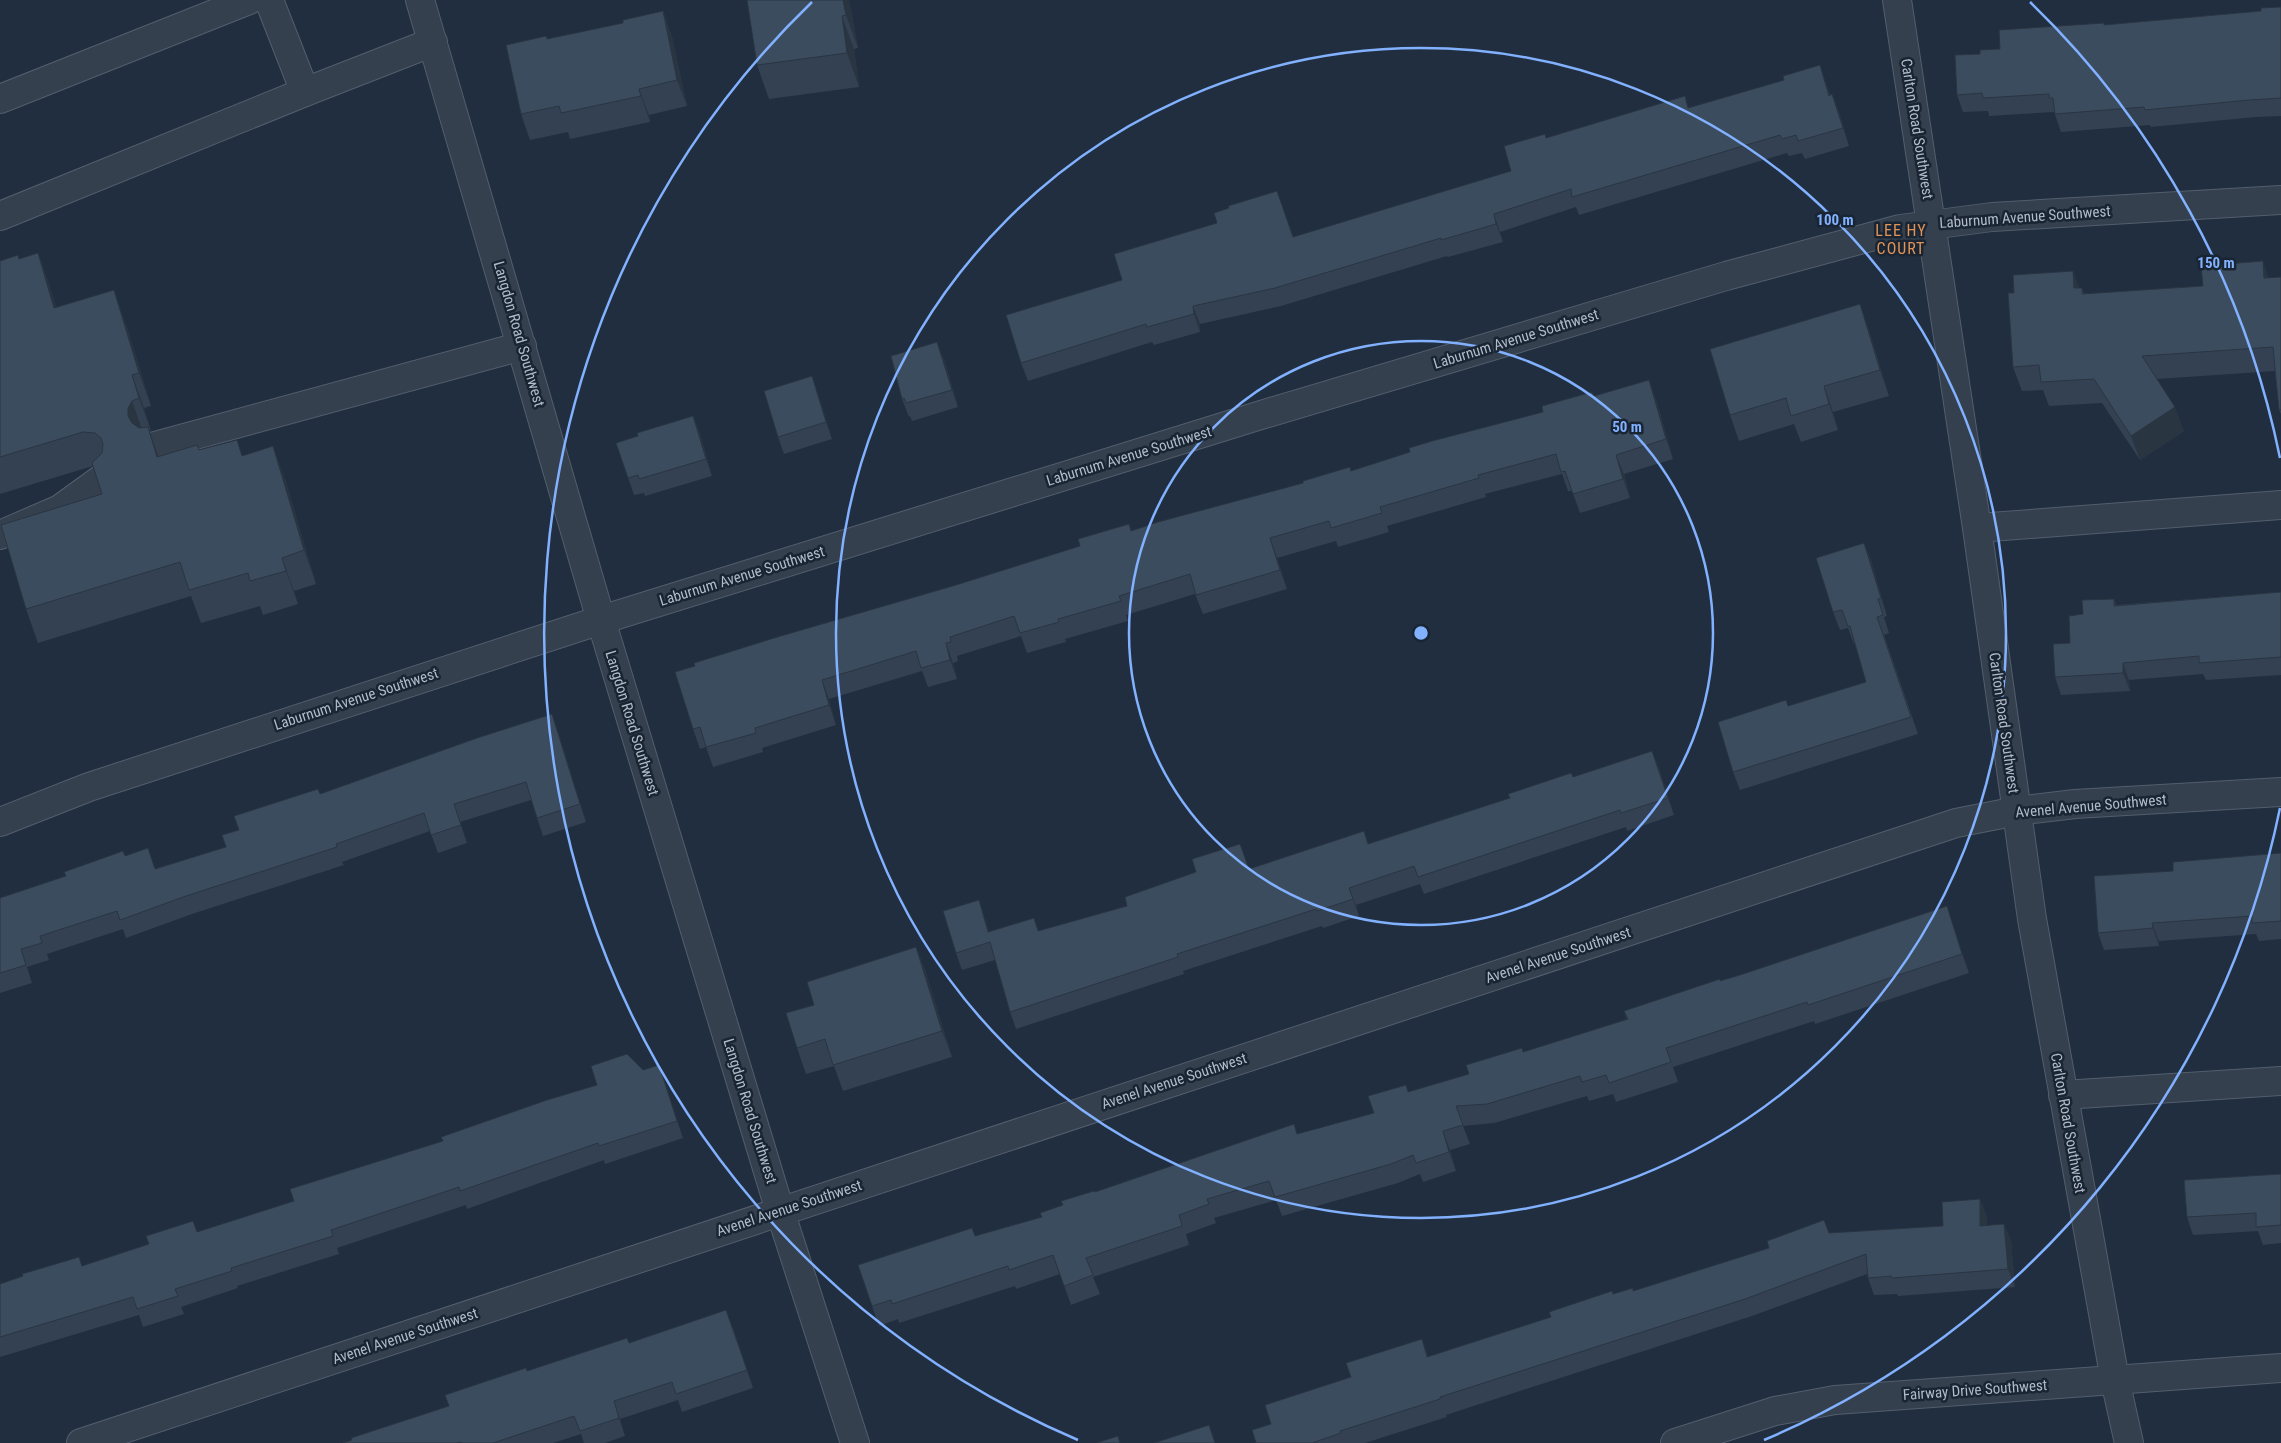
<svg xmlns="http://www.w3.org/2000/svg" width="2281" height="1443" font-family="'Roboto Condensed',sans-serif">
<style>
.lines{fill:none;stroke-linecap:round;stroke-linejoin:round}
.minor-casing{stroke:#535e6d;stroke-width:30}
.minor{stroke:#35404f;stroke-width:28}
.wall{fill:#344152}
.shaded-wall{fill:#2a3542}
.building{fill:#3c4c5f;stroke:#2a3542}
.ring{fill:none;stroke:#81b1ff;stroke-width:2.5}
.labels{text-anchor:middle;stroke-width:5;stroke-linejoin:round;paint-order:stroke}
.street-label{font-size:15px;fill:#b1bbca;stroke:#1a2534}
.neighbourhood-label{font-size:16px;letter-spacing:1px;fill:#e09356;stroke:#1a2534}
.centre{fill:#81b1ff;stroke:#1a2534;stroke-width:2.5}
.ring-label{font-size:15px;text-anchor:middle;font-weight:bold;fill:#81b1ff;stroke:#1a2534;stroke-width:5;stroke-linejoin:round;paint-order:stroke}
</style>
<rect width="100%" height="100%" fill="#212e3f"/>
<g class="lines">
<defs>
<g id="minor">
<path d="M 269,0 L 305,92 L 433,42"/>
<path d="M 420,0 L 601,620 L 780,1211 L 855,1443"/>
<path d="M 1897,0 L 1977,528 L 2032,919 L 2115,1380 L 2129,1443"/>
<path d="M 0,99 L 249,0"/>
<path d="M 0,216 L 305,92"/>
<path d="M 155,446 L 522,346"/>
<path d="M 1977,528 L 2281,505"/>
<path d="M 0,535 L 60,509 L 100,480"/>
<path d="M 0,822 L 89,787 L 601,620 L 1261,415 L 1726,276 L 1900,229 L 1992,217 L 2281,200"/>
<path d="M 2063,1095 L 2281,1081"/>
<path d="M 81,1443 L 1956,823 L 2017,811 L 2075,804 L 2281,792"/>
<path d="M 1675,1443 L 1775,1411 L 1835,1400 L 2281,1368"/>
</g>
</defs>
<use href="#minor" class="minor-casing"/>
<use href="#minor" class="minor"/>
</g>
<g class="wall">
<path d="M 849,0 L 858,48 L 854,49 L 859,87 L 769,99 L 757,65 Z"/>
<path d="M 2281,7 L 2281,116 L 2256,117 L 2151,127 L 2150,125 L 2061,132 L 2054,112 L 1989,116 L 1988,111 L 1963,112 L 1957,95 L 1980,54 L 2105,25 L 2261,11 Z"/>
<path d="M 663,11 L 672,37 L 687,106 L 649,115 L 650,122 L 570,139 L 568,132 L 530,140 L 521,114 L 546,36 L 548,39 L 623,23 Z"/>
<path d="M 1826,83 L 1830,95 L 1832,94 L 1839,112 L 1849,146 L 1805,159 L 1802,153 L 1789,156 L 1787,153 L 1579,215 L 1576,207 L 1500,232 L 1503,242 L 1448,257 L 1447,256 L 1281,306 L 1200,324 L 1200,332 L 1154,345 L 1152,342 L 1028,381 L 1021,363 L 1293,237 L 1511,171 L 1546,138 L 1689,108 Z"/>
<path d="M 38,253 L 50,287 L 56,308 L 126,324 L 151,406 L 144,408 L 151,431 L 149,432 L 158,457 L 199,450 L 243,455 L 285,479 L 316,584 L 294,591 L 298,604 L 263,615 L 260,606 L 201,623 L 191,596 L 38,643 L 26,609 L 102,494 L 93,466 L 0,494 L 0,261 L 19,259 Z"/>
<path d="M 2073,271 L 2079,288 L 2082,288 L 2084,294 L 2203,286 L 2281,277 L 2281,414 L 2279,410 L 2275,371 L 2157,379 L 2184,431 L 2140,460 L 2102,403 L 2049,406 L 2043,390 L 2022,391 L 2013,367 L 2014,293 Z"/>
<path d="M 1869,330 L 1889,396 L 1833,412 L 1838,430 L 1801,442 L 1794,424 L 1739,441 L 1730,415 Z"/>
<path d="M 944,359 L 958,407 L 912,421 L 910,416 L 909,417 L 902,399 Z"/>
<path d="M 818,394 L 832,439 L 784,454 L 778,437 Z"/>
<path d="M 1594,396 L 1656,399 L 1673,459 L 1624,474 L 1630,498 L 1580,513 L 1572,491 L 1568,491 L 1562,474 L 1485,494 L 1486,497 L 1387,526 L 1389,532 L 1338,547 L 1336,541 L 1277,558 L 1287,589 L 1203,614 L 1195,594 L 1126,615 L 1128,621 L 1065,639 L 1066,642 L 1027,653 L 1021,636 L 957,656 L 958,661 L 953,663 L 957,679 L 928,687 L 922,671 L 829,699 L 836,725 L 762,748 L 763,752 L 713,767 L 706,747 L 700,749 L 693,729 L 956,585 L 1080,546 L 1129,524 L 1131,531 L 1351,471 Z"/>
<path d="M 693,416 L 700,434 L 712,476 L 645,496 L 644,493 L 634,495 L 616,443 L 638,436 Z"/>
<path d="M 1864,543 L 1871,560 L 1887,616 L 1884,617 L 1889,633 L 1884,635 L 1918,734 L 1740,790 L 1733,772 L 1788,706 L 1866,682 L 1855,644 L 1854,644 L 1848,628 L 1840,630 L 1833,612 Z"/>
<path d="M 2281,592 L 2281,675 L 2206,680 L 2203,674 L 2129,680 L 2130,691 L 2061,695 L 2055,677 L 2083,614 L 2114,599 L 2116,605 Z"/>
<path d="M 558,732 L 586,822 L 543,836 L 531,800 L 460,822 L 467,843 L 438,853 L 430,831 L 342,862 L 344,865 L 192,914 L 126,938 L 123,929 L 47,954 L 49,960 L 27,967 L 32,983 L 0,993 L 0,898 L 125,856 L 156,869 L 226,847 L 239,830 L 320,794 Z"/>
<path d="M 1659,768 L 1674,815 L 1627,831 L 1626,827 L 1424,894 L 1420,884 L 1356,905 L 1359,916 L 1323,928 L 1322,926 L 1183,971 L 1184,974 L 1016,1029 L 1010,1012 L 995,960 L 962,970 L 956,953 L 985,918 L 989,932 L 1038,931 L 1127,906 L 1249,869 L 1369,844 L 1573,777 Z"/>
<path d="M 2281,853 L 2281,939 L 2259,941 L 2256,934 L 2159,941 L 2159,946 L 2104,950 L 2098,933 L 2173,871 Z"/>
<path d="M 1953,925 L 1969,973 L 1815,1024 L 1814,1021 L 1673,1067 L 1678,1082 L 1616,1102 L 1613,1094 L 1589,1101 L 1587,1096 L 1494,1123 L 1463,1126 L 1470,1144 L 1450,1150 L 1456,1171 L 1423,1182 L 1420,1174 L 1398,1183 L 1282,1216 L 1276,1200 L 1214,1218 L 1216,1223 L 1186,1234 L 1189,1245 L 1093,1277 L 1100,1294 L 1071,1305 L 1060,1274 L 1016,1289 L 1015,1286 L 899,1323 L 898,1319 L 879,1326 L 872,1306 L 972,1228 L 975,1236 L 1042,1217 L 1095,1192 L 1374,1113 L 1408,1092 L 1469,1074 L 1523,1052 L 1627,1020 L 1624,1011 L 1721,981 Z"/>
<path d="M 916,947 L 926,973 L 952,1057 L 843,1091 L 834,1066 L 806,1074 L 797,1048 L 814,1005 Z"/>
<path d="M 659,1065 L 683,1138 L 605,1164 L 604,1160 L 467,1209 L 466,1205 L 337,1248 L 339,1254 L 237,1286 L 238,1288 L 181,1307 L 184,1314 L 143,1327 L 139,1315 L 0,1357 L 0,1284 L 83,1266 L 197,1232 L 294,1201 L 443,1141 L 597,1085 Z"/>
<path d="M 2281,1174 L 2281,1243 L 2263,1245 L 2258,1231 L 2193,1235 L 2187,1217 Z"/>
<path d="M 1980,1199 L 1987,1217 L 1987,1226 L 2004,1224 L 2011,1241 L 2015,1287 L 1898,1296 L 1897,1294 L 1874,1295 L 1868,1278 L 1867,1274 L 1752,1316 L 1446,1415 L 1447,1417 L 1365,1443 L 1256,1443 L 1351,1377 L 1422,1339 L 1428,1357 L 1551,1317 L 1614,1294 L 1633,1291 L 1829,1233 L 1943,1226 Z"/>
<path d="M 733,1328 L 753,1388 L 682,1412 L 678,1400 L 620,1419 L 625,1436 L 605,1443 L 584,1443 L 581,1434 L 553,1443 L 343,1443 L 449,1406 L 527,1371 L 629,1343 Z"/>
</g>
<g class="shaded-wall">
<path d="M 843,0 L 849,0 L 858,48 L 846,15 Z"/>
<path d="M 663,11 L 672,37 L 687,106 L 677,80 Z"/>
<path d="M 842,16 L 854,49 L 859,87 L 847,53 Z"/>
<path d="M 1820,65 L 1826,83 L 1835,113 L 1829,96 Z"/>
<path d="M 639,89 L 649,115 L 650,122 L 641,96 Z"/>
<path d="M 1832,94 L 1839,112 L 1849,146 L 1843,128 Z"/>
<path d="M 1494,214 L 1500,232 L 1503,242 L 1496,224 Z"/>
<path d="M 38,253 L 50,287 L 67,342 L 54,308 Z"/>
<path d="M 2263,261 L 2271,285 L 2264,278 Z"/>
<path d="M 2073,271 L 2082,295 L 2074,288 Z"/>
<path d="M 114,290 L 126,324 L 151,406 L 139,373 Z"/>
<path d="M 1860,304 L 1869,330 L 1889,396 L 1880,370 Z"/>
<path d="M 1193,306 L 1200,324 L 1200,332 L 1194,314 Z"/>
<path d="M 937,342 L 944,359 L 958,407 L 952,390 Z"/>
<path d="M 132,375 L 144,408 L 151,431 L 139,398 Z"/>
<path d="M 812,376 L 818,394 L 832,439 L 826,422 Z"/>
<path d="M 1649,380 L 1656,399 L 1673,459 L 1666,439 Z"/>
<path d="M 1824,386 L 1833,412 L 1838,430 L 1829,404 Z"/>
<path d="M 132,401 L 144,435 L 140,442 L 128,416 L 128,408 Z"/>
<path d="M 2175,407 L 2184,431 L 2140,460 L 2131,436 Z"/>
<path d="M 693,416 L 700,434 L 712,476 L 706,459 Z"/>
<path d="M 148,427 L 160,461 L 157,457 Z"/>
<path d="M 273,446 L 285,479 L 316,584 L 304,550 Z"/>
<path d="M 1616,455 L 1624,474 L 1630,498 L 1623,479 Z"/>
<path d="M 1270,538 L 1277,558 L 1287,589 L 1280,570 Z"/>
<path d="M 1864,543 L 1871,560 L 1887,616 L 1881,598 Z"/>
<path d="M 282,558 L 294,591 L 298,604 L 286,571 Z"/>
<path d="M 946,643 L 953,663 L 957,679 L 950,660 Z"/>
<path d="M 2123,663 L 2129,680 L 2130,691 L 2123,673 Z"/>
<path d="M 822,680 L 829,699 L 836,725 L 829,705 Z"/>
<path d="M 552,714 L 558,732 L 586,822 L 580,804 Z"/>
<path d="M 1652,751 L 1659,768 L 1674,815 L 1668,798 Z"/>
<path d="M 1349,888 L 1356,905 L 1359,916 L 1353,899 Z"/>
<path d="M 979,900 L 985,918 L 995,949 L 988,932 Z"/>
<path d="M 1947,906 L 1953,925 L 1969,973 L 1962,954 Z"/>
<path d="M 2152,923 L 2159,941 L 2159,946 L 2153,928 Z"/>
<path d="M 916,947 L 926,973 L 952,1057 L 942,1031 Z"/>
<path d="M 659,1065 L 665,1083 L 683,1138 L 677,1121 Z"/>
<path d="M 1443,1131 L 1450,1150 L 1456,1171 L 1449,1152 Z"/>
<path d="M 1980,1199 L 1987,1217 L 1987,1244 L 1980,1226 Z"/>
<path d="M 2004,1224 L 2011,1241 L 2015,1287 L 2008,1269 Z"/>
<path d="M 614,1401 L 620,1419 L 625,1436 L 619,1418 Z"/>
</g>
<g class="building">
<path d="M 747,0 L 843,0 L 846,15 L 842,16 L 847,53 L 757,65 Z"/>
<path d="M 2281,7 L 2281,98 L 2249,100 L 2145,110 L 2144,107 L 2055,114 L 2053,98 L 2049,98 L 2049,94 L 1983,98 L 1982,93 L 1957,95 L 1955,55 L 1980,54 L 1980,50 L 2000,49 L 1999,30 L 2104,23 L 2104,25 L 2261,11 L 2261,8 Z"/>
<path d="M 663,11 L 677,80 L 639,89 L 641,96 L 561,113 L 559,106 L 521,114 L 506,45 L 546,36 L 547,39 L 623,23 L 623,20 Z"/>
<path d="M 1820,65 L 1829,96 L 1832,94 L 1843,128 L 1798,141 L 1796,135 L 1782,139 L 1780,135 L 1572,197 L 1571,189 L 1494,214 L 1496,224 L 1441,240 L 1441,238 L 1275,288 L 1193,306 L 1194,314 L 1147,327 L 1146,324 L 1021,363 L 1006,315 L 1122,280 L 1114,254 L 1217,223 L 1214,213 L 1229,208 L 1228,206 L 1277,191 L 1293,237 L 1511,171 L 1504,146 L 1545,134 L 1546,138 L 1685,96 L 1688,108 L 1784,80 L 1783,76 Z"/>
<path d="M 38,253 L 54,308 L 114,290 L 139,373 L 132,375 L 139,398 L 132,401 L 128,408 L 128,416 L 132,423 L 139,428 L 148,427 L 157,457 L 197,445 L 199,450 L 237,440 L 242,456 L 273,446 L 304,550 L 282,558 L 286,571 L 250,581 L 248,573 L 189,590 L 180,562 L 26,609 L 1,525 L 102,494 L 92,463 L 102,453 L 103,444 L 101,438 L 95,433 L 83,432 L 0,457 L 0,261 L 18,255 L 19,259 Z"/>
<path d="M 2263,261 L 2264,278 L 2281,277 L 2281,410 L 2279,410 L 2273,347 L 2142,356 L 2175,407 L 2131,436 L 2094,379 L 2041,382 L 2039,365 L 2013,367 L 2008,293 L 2014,293 L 2013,275 L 2073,271 L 2074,288 L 2082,288 L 2082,294 L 2203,286 L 2201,266 Z"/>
<path d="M 1860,304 L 1880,370 L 1824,386 L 1829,404 L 1791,416 L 1786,398 L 1730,415 L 1710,349 Z"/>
<path d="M 937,342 L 952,390 L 906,403 L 904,398 L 902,399 L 891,356 Z"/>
<path d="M 812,376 L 826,422 L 778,437 L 764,391 Z"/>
<path d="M 1649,380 L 1666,439 L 1616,455 L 1623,479 L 1573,494 L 1565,471 L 1561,472 L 1556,454 L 1478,475 L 1479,478 L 1380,507 L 1382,513 L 1331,528 L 1329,521 L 1270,538 L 1280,570 L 1196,595 L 1190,574 L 1119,596 L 1121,601 L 1058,619 L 1059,622 L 1020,633 L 1014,616 L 950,637 L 951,642 L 946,643 L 950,660 L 921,668 L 916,651 L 822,680 L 829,705 L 755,728 L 756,733 L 706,747 L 700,727 L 693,729 L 675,672 L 695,666 L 694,663 L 774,638 L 956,585 L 1080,546 L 1078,539 L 1129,524 L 1131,531 L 1158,522 L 1303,483 L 1303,481 L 1350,467 L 1351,471 L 1410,452 L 1409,448 L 1432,441 L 1543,412 L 1542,406 L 1592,392 L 1594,396 Z"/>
<path d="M 693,416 L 706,459 L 639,479 L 638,475 L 628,478 L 616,443 L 638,436 L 637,433 Z"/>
<path d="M 1864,543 L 1881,598 L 1878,599 L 1883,615 L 1877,617 L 1911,717 L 1733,772 L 1718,722 L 1786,700 L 1788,706 L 1866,682 L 1850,626 L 1848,626 L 1842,610 L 1833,612 L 1816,558 Z"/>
<path d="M 2281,592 L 2281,657 L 2199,663 L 2199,656 L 2123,663 L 2123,673 L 2055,677 L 2053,644 L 2070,643 L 2069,616 L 2083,614 L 2082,600 L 2114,599 L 2114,606 Z"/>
<path d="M 552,714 L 580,804 L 537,818 L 526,782 L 454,804 L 461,825 L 431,835 L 424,813 L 336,844 L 337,847 L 186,896 L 120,920 L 117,911 L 40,936 L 42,943 L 21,949 L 26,965 L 0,973 L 0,898 L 66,876 L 64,872 L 123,851 L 125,856 L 148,848 L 155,869 L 226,847 L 222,835 L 239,830 L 234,816 L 318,789 L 320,794 L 477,738 Z"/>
<path d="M 1652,751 L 1668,798 L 1621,813 L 1620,810 L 1418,877 L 1414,866 L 1349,888 L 1353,899 L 1317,911 L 1316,909 L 1177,954 L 1178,957 L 1010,1012 L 990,942 L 956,953 L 943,911 L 979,900 L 988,932 L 1034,918 L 1038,931 L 1127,906 L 1125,897 L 1196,872 L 1192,859 L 1240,844 L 1249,869 L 1364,831 L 1368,844 L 1510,798 L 1508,794 L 1571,773 L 1573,777 Z"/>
<path d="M 2281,853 L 2281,921 L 2252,923 L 2252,916 L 2152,923 L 2153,928 L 2098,933 L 2094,876 L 2173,871 L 2173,862 Z"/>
<path d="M 1947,906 L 1962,954 L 1808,1005 L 1807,1002 L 1666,1048 L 1671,1062 L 1609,1083 L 1606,1075 L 1582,1082 L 1580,1076 L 1487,1104 L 1456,1106 L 1463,1125 L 1443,1131 L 1449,1152 L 1416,1163 L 1413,1155 L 1391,1164 L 1275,1197 L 1269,1181 L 1207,1199 L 1209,1204 L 1179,1215 L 1182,1226 L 1086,1258 L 1093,1275 L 1064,1286 L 1053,1255 L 1009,1270 L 1008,1266 L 892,1304 L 891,1300 L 872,1306 L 858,1265 L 972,1228 L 975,1236 L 1042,1217 L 1040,1213 L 1063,1205 L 1061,1201 L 1094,1191 L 1095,1192 L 1294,1124 L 1297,1134 L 1374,1113 L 1368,1096 L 1406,1085 L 1408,1092 L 1469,1074 L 1466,1065 L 1522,1048 L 1523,1052 L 1628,1019 L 1624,1011 L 1720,979 L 1720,981 L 1743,974 Z"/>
<path d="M 916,947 L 942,1031 L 833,1065 L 825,1039 L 797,1048 L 786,1013 L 814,1005 L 807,982 Z"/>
<path d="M 627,1054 L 643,1070 L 659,1065 L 677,1121 L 599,1146 L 598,1143 L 460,1191 L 459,1187 L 331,1230 L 333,1236 L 231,1268 L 232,1271 L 175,1289 L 178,1296 L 137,1309 L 133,1297 L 0,1337 L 0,1284 L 23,1276 L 22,1274 L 79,1257 L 82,1266 L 149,1244 L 146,1236 L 193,1221 L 197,1232 L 294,1201 L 290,1189 L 443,1141 L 441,1137 L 547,1100 L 597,1085 L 591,1066 Z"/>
<path d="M 2281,1174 L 2281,1225 L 2256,1227 L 2256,1213 L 2187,1217 L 2184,1180 Z"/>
<path d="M 1980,1199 L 1980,1226 L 2004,1224 L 2008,1269 L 1892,1278 L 1891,1276 L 1868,1278 L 1866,1254 L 1745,1299 L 1440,1397 L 1440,1399 L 1340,1431 L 1341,1433 L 1312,1443 L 1256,1443 L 1252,1430 L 1271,1424 L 1265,1405 L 1351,1377 L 1346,1363 L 1422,1339 L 1427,1357 L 1551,1317 L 1549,1312 L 1612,1291 L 1613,1294 L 1633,1288 L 1633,1291 L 1769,1248 L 1767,1241 L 1824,1220 L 1829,1233 L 1943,1226 L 1942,1202 Z"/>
<path d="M 726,1310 L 747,1370 L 676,1394 L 672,1382 L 614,1401 L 619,1418 L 580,1431 L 574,1416 L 493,1443 L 461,1443 L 461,1442 L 456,1443 L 343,1443 L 352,1440 L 351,1438 L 449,1406 L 445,1395 L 526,1368 L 527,1371 L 627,1338 L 629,1343 Z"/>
<path d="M 1209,1425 L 1215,1443 L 1154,1443 Z"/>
<path d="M 1118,1436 L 1120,1443 L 1096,1443 Z"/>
</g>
<g class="ring">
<circle cx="1421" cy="633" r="292"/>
<circle cx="1421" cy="633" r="585"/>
<path d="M2280 808A877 877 0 0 1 1764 1440M1078 1440A877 877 0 0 1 812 2M2030 2A877 877 0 0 1 2280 458"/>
</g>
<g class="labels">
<g class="street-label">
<text transform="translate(1917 129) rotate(81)" y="5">Carlton Road Southwest</text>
<text transform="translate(2025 217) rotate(-4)" y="5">Laburnum Avenue Southwest</text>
<text transform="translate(519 334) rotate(74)" y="5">Langdon Road Southwest</text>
<text transform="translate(1516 339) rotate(-17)" y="5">Laburnum Avenue Southwest</text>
<text transform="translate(1129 456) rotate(-17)" y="5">Laburnum Avenue Southwest</text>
<text transform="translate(742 576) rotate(-17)" y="5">Laburnum Avenue Southwest</text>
<text transform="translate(356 699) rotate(-18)" y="5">Laburnum Avenue Southwest</text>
<text transform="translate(632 723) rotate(73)" y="5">Langdon Road Southwest</text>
<text transform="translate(2004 723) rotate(82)" y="5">Carlton Road Southwest</text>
<text transform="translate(2091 806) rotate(-5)" y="5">Avenel Avenue Southwest</text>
<text transform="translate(1558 955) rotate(-18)" y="5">Avenel Avenue Southwest</text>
<text transform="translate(1174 1081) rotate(-18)" y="5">Avenel Avenue Southwest</text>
<text transform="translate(750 1111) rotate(73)" y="5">Langdon Road Southwest</text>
<text transform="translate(2068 1123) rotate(80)" y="5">Carlton Road Southwest</text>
<text transform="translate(789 1208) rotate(-18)" y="5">Avenel Avenue Southwest</text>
<text transform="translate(405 1336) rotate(-18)" y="5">Avenel Avenue Southwest</text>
<text transform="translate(1975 1390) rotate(-4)" y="5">Fairway Drive Southwest</text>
</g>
<g class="neighbourhood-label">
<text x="1901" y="236">LEE HY<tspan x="1901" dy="18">COURT</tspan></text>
</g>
</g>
<circle cx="1421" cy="633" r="8" class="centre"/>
<g class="ring-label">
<text x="1835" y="225">100 m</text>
<text x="2216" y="268">150 m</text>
<text x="1627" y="432">50 m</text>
</g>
</svg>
